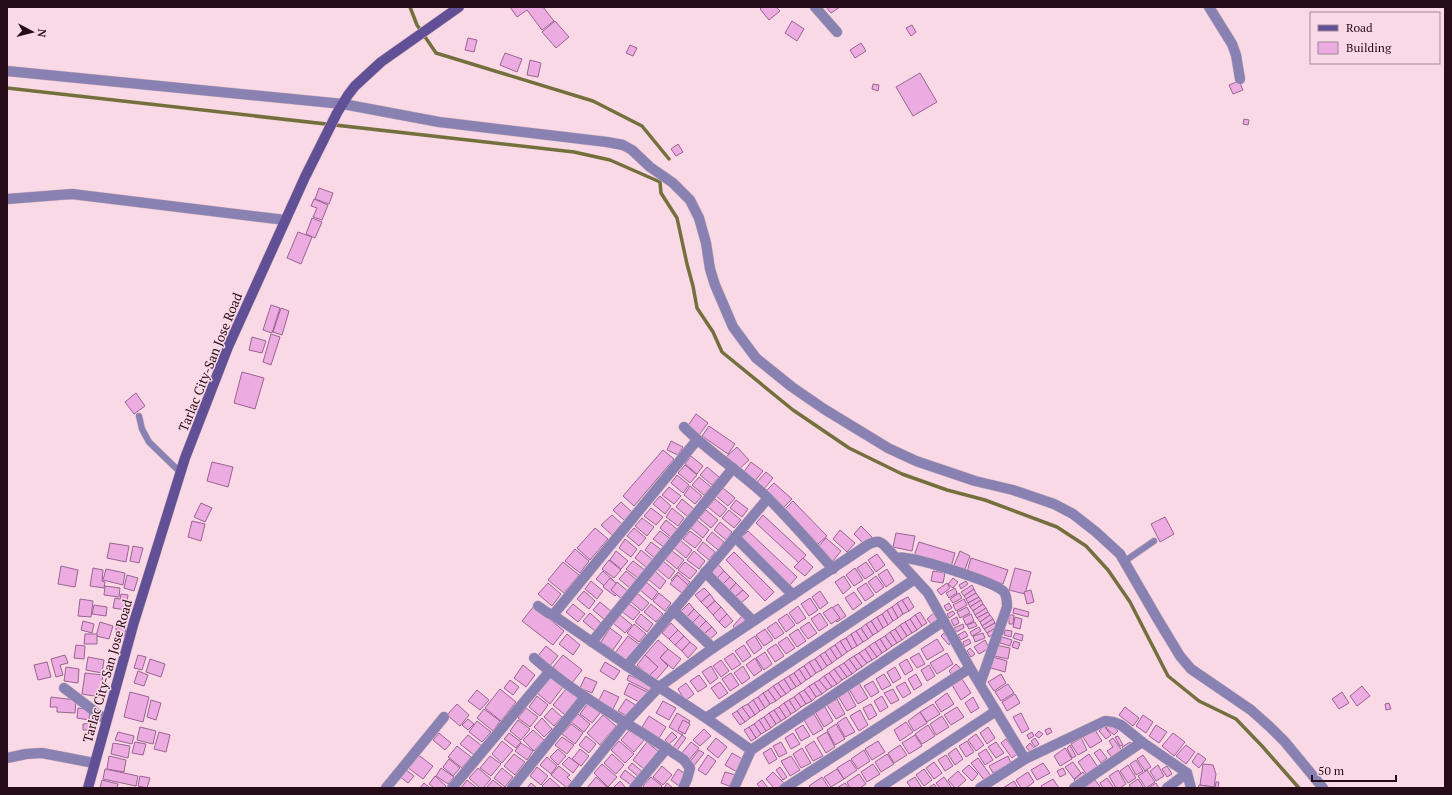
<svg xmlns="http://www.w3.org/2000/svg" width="1452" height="795" font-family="'PT Serif',serif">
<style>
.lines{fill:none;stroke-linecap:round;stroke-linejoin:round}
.stream{stroke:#74703e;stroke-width:3.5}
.building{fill:#ecace1;stroke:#9a6392}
.service-casing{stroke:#d3b4c0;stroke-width:7}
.minor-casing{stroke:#d3b4c0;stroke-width:11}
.secondary-casing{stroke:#d3b4c0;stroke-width:11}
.service{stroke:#8981b1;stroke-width:6}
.minor{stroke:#8981b1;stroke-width:10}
.secondary{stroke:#615096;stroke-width:10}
.labels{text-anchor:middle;stroke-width:3;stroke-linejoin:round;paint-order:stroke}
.street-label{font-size:13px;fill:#260b18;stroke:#f9d9e5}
</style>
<rect width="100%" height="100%" fill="#f9d9e5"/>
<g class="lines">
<g class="stream">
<path d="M 410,7 L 417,25 L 436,53 L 593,101 L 642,126 L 669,159"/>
<path d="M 7,88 L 574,152 L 610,160 L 660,182 L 661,193 L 677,218 L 687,264 L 693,286 L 697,308 L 713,332 L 722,352 L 793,410 L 849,448 L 902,474 L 947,490 L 985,500 L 1057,527 L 1086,546 L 1108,570 L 1130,602 L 1168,676 L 1199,701 L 1236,719 L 1262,746 L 1299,788"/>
</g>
</g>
<g class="building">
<path d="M 510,7 L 543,7 L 554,21 L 542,30 L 527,10 L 517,17 Z"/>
<path d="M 762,7 L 776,7 L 780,11 L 769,20 L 760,9 Z"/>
<path d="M 826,7 L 840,7 L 831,13 Z"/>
<path d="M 555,21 L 569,37 L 556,48 L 542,32 Z"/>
<path d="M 792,21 L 804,29 L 797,41 L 785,33 Z"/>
<path d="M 912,25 L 916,32 L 911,36 L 906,28 Z"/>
<path d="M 468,38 L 477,40 L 474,52 L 465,50 Z"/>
<path d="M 861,43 L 866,51 L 855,58 L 850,50 Z"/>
<path d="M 630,45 L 637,48 L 633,56 L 626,53 Z"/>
<path d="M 505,53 L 522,59 L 517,72 L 500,65 Z"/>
<path d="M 530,60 L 541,63 L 538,77 L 527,75 Z"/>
<path d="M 920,73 L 937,102 L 913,116 L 896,87 Z"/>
<path d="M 1239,81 L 1243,90 L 1233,94 L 1229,85 Z"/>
<path d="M 873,84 L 879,85 L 878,91 L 872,89 Z"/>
<path d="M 1244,119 L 1249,120 L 1248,125 L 1243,124 Z"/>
<path d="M 678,144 L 683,152 L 676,156 L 671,149 Z"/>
<path d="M 319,188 L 333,193 L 329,204 L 315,199 Z"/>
<path d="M 314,199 L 328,205 L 322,220 L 313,217 L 317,208 L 311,206 Z"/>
<path d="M 312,218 L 322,222 L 315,238 L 306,234 Z"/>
<path d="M 298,232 L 312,237 L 301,264 L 287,258 Z"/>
<path d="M 271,305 L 280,308 L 272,333 L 263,330 Z"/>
<path d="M 281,308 L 289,311 L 282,335 L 273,332 Z"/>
<path d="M 271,334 L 280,337 L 271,365 L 263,362 Z"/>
<path d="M 252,337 L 266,341 L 262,353 L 249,350 Z"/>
<path d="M 242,372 L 264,378 L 255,409 L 234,403 Z"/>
<path d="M 136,393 L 145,406 L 134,414 L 125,402 Z"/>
<path d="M 696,414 L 708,423 L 699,435 L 687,427 Z"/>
<path d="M 709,426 L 735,444 L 728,454 L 702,436 Z"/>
<path d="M 671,441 L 683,447 L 678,455 L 667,450 Z"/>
<path d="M 737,447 L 749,460 L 738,470 L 726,457 Z"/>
<path d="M 663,450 L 674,459 L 634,506 L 623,496 Z"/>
<path d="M 691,456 L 703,466 L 697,474 L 685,464 Z"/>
<path d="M 212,462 L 233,467 L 228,487 L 207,481 Z"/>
<path d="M 751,462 L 763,471 L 754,482 L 743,473 Z"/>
<path d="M 685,465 L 697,475 L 690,483 L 678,473 Z"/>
<path d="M 707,467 L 719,477 L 712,485 L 700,475 Z"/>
<path d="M 766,472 L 773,478 L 764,489 L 757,482 Z"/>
<path d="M 677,475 L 689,485 L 683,493 L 671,483 Z"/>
<path d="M 699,477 L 711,487 L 704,495 L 692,485 Z"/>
<path d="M 774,483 L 792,499 L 781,510 L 763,494 Z"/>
<path d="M 690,486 L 702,496 L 695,504 L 684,495 Z"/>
<path d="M 669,487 L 681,496 L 674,504 L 662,495 Z"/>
<path d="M 723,488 L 735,498 L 728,506 L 716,496 Z"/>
<path d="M 660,496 L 671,506 L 665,514 L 653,504 Z"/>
<path d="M 682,499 L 694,509 L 688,517 L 676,507 Z"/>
<path d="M 715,499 L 727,509 L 720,517 L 708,507 Z"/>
<path d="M 736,500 L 748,509 L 742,517 L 730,508 Z"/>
<path d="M 793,501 L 827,536 L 818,544 L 785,509 Z"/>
<path d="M 621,502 L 633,513 L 625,521 L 613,510 Z"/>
<path d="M 201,503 L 212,508 L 205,522 L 194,517 Z"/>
<path d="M 651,508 L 663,517 L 656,525 L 644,516 Z"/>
<path d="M 672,508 L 684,518 L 678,526 L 666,517 Z"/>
<path d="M 706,510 L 718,520 L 711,528 L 699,518 Z"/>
<path d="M 729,510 L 741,520 L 734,528 L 722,518 Z"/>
<path d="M 612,515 L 623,525 L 613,536 L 601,525 Z"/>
<path d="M 763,515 L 806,555 L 799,563 L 756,523 Z"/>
<path d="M 1165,517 L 1174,534 L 1160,542 L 1151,524 Z"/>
<path d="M 642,518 L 654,527 L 647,536 L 635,526 Z"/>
<path d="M 666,520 L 678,530 L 672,538 L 660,528 Z"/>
<path d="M 697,520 L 709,530 L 703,538 L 691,528 Z"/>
<path d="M 192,521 L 205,524 L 201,541 L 188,537 Z"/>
<path d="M 720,522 L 732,532 L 726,540 L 714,530 Z"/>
<path d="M 861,526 L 872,537 L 865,545 L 854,534 Z"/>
<path d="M 595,528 L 608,539 L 590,560 L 577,548 Z"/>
<path d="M 634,528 L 646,538 L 639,546 L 627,536 Z"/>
<path d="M 840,530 L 855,543 L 847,552 L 833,539 Z"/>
<path d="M 660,531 L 672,540 L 665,548 L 653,539 Z"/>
<path d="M 690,531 L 702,540 L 695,548 L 683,539 Z"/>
<path d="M 748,531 L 797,577 L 789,586 L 740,539 Z"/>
<path d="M 712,532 L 724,542 L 718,550 L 706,540 Z"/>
<path d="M 896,533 L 915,536 L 912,551 L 893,547 Z"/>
<path d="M 826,538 L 841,551 L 833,561 L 817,548 Z"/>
<path d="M 625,539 L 637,549 L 631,557 L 619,548 Z"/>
<path d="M 680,540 L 692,550 L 686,558 L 674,548 Z"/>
<path d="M 651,542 L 663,551 L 657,560 L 645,550 Z"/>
<path d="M 703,542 L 715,552 L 709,560 L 697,550 Z"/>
<path d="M 919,542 L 955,553 L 951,567 L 914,556 Z"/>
<path d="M 110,543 L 129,546 L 126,562 L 107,558 Z"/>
<path d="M 133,546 L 143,548 L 139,563 L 130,561 Z"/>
<path d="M 575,549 L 589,561 L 580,573 L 565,561 Z"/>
<path d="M 641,550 L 653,560 L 647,568 L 635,558 Z"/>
<path d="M 616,551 L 628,561 L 621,569 L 610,560 Z"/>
<path d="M 672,551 L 684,560 L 677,569 L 665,559 Z"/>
<path d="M 694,551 L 705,561 L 699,569 L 687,560 Z"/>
<path d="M 960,551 L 970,556 L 963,574 L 952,570 Z"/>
<path d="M 734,552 L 774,592 L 765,601 L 726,560 Z"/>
<path d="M 877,554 L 885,565 L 876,572 L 868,560 Z"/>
<path d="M 803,558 L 813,567 L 805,576 L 794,567 Z"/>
<path d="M 971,558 L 1008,570 L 1003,584 L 967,572 Z"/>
<path d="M 609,560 L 621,570 L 614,578 L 602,569 Z"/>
<path d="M 633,561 L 645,570 L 638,578 L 626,569 Z"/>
<path d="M 663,561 L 675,571 L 669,579 L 657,569 Z"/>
<path d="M 563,562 L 579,575 L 564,593 L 548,580 Z"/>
<path d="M 685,562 L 697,571 L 690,579 L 678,570 Z"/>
<path d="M 866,562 L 874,573 L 865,579 L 857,568 Z"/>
<path d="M 718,564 L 724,571 L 716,579 L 710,573 Z"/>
<path d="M 61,566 L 78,570 L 75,587 L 58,584 Z"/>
<path d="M 93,568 L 103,570 L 102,581 L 105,582 L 104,588 L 90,586 Z"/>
<path d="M 855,568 L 863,580 L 854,586 L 846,575 Z"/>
<path d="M 1015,568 L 1031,572 L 1025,594 L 1009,590 Z"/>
<path d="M 106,569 L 125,573 L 123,585 L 103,580 Z"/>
<path d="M 887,569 L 894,581 L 886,587 L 878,575 Z"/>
<path d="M 603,571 L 614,581 L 608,589 L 596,579 Z"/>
<path d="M 626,571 L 638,581 L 631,589 L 619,579 Z"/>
<path d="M 655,571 L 666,581 L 660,589 L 648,579 Z"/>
<path d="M 724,571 L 730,577 L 722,585 L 716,579 Z"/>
<path d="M 933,571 L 945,573 L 943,583 L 931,581 Z"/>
<path d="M 678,572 L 690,582 L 683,590 L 671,580 Z"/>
<path d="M 127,575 L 138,578 L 134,591 L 124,588 Z"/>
<path d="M 677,575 L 688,585 L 682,593 L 670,584 Z"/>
<path d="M 844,576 L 851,587 L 843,594 L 835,582 Z"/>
<path d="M 876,576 L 884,587 L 876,593 L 868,582 Z"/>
<path d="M 730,577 L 736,583 L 728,592 L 722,585 Z"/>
<path d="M 610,578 L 622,588 L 615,596 L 603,587 Z"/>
<path d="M 953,578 L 958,582 L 953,588 L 948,584 Z"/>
<path d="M 591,581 L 603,591 L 597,599 L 585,589 Z"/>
<path d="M 966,581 L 968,584 L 961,589 L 959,585 Z"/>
<path d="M 617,582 L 629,592 L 623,600 L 611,590 Z"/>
<path d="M 646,582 L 658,592 L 652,600 L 640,590 Z"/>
<path d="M 548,583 L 561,594 L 552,606 L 538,594 Z"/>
<path d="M 736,583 L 743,590 L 734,598 L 728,592 Z"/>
<path d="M 866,583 L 874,595 L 865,601 L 857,589 Z"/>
<path d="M 947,583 L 950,588 L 941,595 L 937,590 Z"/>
<path d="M 972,585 L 974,589 L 964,596 L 961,592 Z"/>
<path d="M 105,586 L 120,588 L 119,597 L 104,595 Z"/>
<path d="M 704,588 L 710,594 L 701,602 L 695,595 Z"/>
<path d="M 955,588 L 957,593 L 949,598 L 946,593 Z"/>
<path d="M 974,589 L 976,593 L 966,599 L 964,596 Z"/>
<path d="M 743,590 L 749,596 L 740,604 L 734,598 Z"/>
<path d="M 1031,590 L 1034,602 L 1027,604 L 1024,592 Z"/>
<path d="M 584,591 L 595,601 L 589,609 L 577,599 Z"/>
<path d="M 820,591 L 828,603 L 820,609 L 812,597 Z"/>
<path d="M 854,592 L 862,603 L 853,610 L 845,598 Z"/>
<path d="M 637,593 L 649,603 L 642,611 L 630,601 Z"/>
<path d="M 659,593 L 671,603 L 665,611 L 653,601 Z"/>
<path d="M 959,593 L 962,598 L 953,603 L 950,599 Z"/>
<path d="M 976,593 L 979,597 L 968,603 L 966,599 Z"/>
<path d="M 121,594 L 128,595 L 126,610 L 113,608 L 115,598 L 120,599 Z"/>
<path d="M 710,594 L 715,601 L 707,608 L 701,602 Z"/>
<path d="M 908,597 L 914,607 L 909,611 L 902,600 Z"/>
<path d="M 979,597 L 981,600 L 970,607 L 968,603 Z"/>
<path d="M 810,598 L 818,610 L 809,616 L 801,604 Z"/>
<path d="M 80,599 L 93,601 L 91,617 L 78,616 Z"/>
<path d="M 964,599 L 967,605 L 956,611 L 953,605 Z"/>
<path d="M 902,600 L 909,611 L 903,614 L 897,603 Z"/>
<path d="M 981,600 L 983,604 L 973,611 L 970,607 Z"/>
<path d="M 715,601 L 721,607 L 713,615 L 707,608 Z"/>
<path d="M 600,602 L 612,612 L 605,620 L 593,610 Z"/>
<path d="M 628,603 L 640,612 L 633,620 L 621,611 Z"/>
<path d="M 689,603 L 694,609 L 687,617 L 681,611 Z"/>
<path d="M 897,603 L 903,614 L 898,618 L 892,607 Z"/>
<path d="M 949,603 L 952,608 L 947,611 L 944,606 Z"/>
<path d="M 573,604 L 585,614 L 578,622 L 566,612 Z"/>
<path d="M 651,604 L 663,614 L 656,622 L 644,612 Z"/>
<path d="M 838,604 L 846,616 L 837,622 L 829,610 Z"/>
<path d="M 983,604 L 986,608 L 975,615 L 973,611 Z"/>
<path d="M 94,605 L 107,607 L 106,616 L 92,614 Z"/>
<path d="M 534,606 L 564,631 L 553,645 L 522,621 Z"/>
<path d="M 798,606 L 806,618 L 797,624 L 789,613 Z"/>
<path d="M 721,607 L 727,614 L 719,622 L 713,615 Z"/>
<path d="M 832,607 L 840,618 L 831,624 L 823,613 Z"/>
<path d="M 892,607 L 898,618 L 893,621 L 887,610 Z"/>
<path d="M 967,607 L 970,613 L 960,618 L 957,612 Z"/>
<path d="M 986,608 L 988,612 L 977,618 L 975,615 Z"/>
<path d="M 1014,608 L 1029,612 L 1028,617 L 1013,613 Z"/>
<path d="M 694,609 L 700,615 L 692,623 L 687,617 Z"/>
<path d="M 887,610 L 893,621 L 888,625 L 882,614 Z"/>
<path d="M 953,611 L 955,614 L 949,618 L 947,614 Z"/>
<path d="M 920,612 L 927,623 L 922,626 L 915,615 Z"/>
<path d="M 988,612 L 990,615 L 980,622 L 977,618 Z"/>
<path d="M 590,613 L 601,623 L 595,631 L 583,621 Z"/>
<path d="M 820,613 L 828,625 L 819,631 L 811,619 Z"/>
<path d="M 934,613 L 939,619 L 932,625 L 927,619 Z"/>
<path d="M 641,614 L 653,624 L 647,632 L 635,622 Z"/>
<path d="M 727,614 L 733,621 L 725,628 L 719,622 Z"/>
<path d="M 787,614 L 795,625 L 786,632 L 778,620 Z"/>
<path d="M 882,614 L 888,625 L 883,628 L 877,617 Z"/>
<path d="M 971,614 L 974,621 L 966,625 L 963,618 Z"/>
<path d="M 620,615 L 632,625 L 625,633 L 613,623 Z"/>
<path d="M 700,615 L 706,621 L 698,629 L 692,623 Z"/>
<path d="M 743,615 L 746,619 L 736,630 L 733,626 Z"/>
<path d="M 915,615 L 922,626 L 917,630 L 910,619 Z"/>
<path d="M 990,615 L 993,619 L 982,626 L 980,622 Z"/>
<path d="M 1009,615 L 1014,615 L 1013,624 L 1009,624 Z"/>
<path d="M 877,617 L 883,628 L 878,632 L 871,621 Z"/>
<path d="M 957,617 L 959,623 L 954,626 L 951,620 Z"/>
<path d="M 1015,617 L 1022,619 L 1020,629 L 1013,627 Z"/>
<path d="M 910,619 L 917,630 L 912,633 L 905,622 Z"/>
<path d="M 993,619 L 995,623 L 984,629 L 982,626 Z"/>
<path d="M 83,621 L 94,624 L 92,633 L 81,630 Z"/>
<path d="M 706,621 L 712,627 L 704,634 L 698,629 Z"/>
<path d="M 871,621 L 878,632 L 873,635 L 866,624 Z"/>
<path d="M 100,622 L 113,626 L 109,639 L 96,636 Z"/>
<path d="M 776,622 L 784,633 L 775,639 L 767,628 Z"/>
<path d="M 809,622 L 817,633 L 808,639 L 800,628 Z"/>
<path d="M 905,622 L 912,633 L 907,636 L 900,625 Z"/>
<path d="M 975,622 L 977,626 L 969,629 L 967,625 Z"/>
<path d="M 671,623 L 678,630 L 669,639 L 662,633 Z"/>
<path d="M 995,623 L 997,627 L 987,633 L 984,629 Z"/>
<path d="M 634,624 L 646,634 L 639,642 L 627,633 Z"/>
<path d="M 866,624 L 873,635 L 868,639 L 861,628 Z"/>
<path d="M 963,624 L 964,628 L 956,632 L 954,628 Z"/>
<path d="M 900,625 L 907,636 L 902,640 L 895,629 Z"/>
<path d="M 116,627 L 126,628 L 125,636 L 116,635 Z"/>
<path d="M 712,627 L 717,633 L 709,640 L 704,634 Z"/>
<path d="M 979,627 L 981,631 L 972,636 L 970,632 Z"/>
<path d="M 997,627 L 999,630 L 989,637 L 987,633 Z"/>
<path d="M 610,628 L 622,637 L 613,650 L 601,642 Z"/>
<path d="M 861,628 L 868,639 L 863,642 L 856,631 Z"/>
<path d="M 765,629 L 773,640 L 764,646 L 756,635 Z"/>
<path d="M 798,629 L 806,641 L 797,647 L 789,635 Z"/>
<path d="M 895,629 L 902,640 L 897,643 L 890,632 Z"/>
<path d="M 678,630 L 684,636 L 675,645 L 669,639 Z"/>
<path d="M 1005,630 L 1012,631 L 1011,637 L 1004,635 Z"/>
<path d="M 856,631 L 863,642 L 857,646 L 851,634 Z"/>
<path d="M 965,631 L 968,636 L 961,640 L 958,635 Z"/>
<path d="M 890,632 L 897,643 L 892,646 L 885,636 Z"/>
<path d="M 944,633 L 951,642 L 949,645 L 941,636 Z"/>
<path d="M 983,633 L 985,638 L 975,642 L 973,636 Z"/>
<path d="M 1015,633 L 1023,635 L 1022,641 L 1013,638 Z"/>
<path d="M 85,634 L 97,634 L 97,644 L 84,644 Z"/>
<path d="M 567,634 L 580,645 L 573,655 L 559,644 Z"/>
<path d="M 851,634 L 857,646 L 852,649 L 846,638 Z"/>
<path d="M 628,636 L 640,645 L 627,662 L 615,653 Z"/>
<path d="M 684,636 L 690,642 L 682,651 L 675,645 Z"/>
<path d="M 755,636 L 762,648 L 754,654 L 746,642 Z"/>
<path d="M 885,636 L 892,646 L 887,650 L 880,639 Z"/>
<path d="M 787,637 L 795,648 L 786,654 L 778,643 Z"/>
<path d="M 1002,637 L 1012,640 L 1010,646 L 1000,643 Z"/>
<path d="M 846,638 L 852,649 L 847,652 L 840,641 Z"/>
<path d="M 880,639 L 887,650 L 882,653 L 875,642 Z"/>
<path d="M 937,639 L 944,650 L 927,660 L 921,649 Z"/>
<path d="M 969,639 L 971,643 L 964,647 L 963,642 Z"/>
<path d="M 658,640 L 668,649 L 660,658 L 668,666 L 655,681 L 649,676 L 658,667 L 645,655 Z"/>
<path d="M 985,640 L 989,648 L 979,654 L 974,647 Z"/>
<path d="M 840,641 L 847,652 L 842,656 L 835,645 Z"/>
<path d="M 1014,641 L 1020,643 L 1018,649 L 1012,647 Z"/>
<path d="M 690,642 L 697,648 L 688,658 L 682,651 Z"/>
<path d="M 875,642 L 882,653 L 877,657 L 869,646 Z"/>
<path d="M 776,644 L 784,656 L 775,662 L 767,650 Z"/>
<path d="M 76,645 L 85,646 L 84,659 L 74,658 Z"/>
<path d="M 744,645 L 751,656 L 743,662 L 735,651 Z"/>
<path d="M 835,645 L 842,656 L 837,659 L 830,648 Z"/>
<path d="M 996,645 L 1010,648 L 1008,659 L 994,656 Z"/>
<path d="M 546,646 L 558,656 L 549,667 L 537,657 Z"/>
<path d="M 869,646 L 877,657 L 872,660 L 865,649 Z"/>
<path d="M 830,648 L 837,659 L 832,663 L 825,652 Z"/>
<path d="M 970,648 L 975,654 L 971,657 L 967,651 Z"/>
<path d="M 668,649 L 681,659 L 673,669 L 660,658 Z"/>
<path d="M 865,649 L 872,660 L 867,663 L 859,653 Z"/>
<path d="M 765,652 L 772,664 L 764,670 L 756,658 Z"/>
<path d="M 825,652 L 832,663 L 827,666 L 820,655 Z"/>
<path d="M 733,653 L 741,664 L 732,670 L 724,659 Z"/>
<path d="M 859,653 L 867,663 L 862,667 L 854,656 Z"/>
<path d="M 919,653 L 925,664 L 917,668 L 910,658 Z"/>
<path d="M 947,653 L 953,664 L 937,674 L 930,663 Z"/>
<path d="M 65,655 L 68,663 L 60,665 L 63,675 L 56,677 L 51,659 Z"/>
<path d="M 138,655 L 146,657 L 142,670 L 134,668 Z"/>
<path d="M 563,655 L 582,670 L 572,683 L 553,667 Z"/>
<path d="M 645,655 L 658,667 L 649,676 L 637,665 Z"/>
<path d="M 820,655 L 827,666 L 822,670 L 815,659 Z"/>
<path d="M 854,656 L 862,667 L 857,670 L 849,659 Z"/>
<path d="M 88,657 L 104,660 L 102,673 L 86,670 Z"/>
<path d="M 993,657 L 1007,661 L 1005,672 L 991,668 Z"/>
<path d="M 755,658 L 762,670 L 754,676 L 746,665 Z"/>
<path d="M 150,659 L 165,664 L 161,677 L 146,672 Z"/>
<path d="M 815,659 L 822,670 L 816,673 L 809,662 Z"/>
<path d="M 849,659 L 857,670 L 852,674 L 844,663 Z"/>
<path d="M 907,659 L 913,670 L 905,675 L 899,664 Z"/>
<path d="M 721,660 L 729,671 L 721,677 L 713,666 Z"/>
<path d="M 47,662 L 51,677 L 38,680 L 34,665 Z"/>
<path d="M 605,662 L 620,671 L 614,680 L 600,671 Z"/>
<path d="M 809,662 L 816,673 L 811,677 L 804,666 Z"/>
<path d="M 844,663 L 852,674 L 847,677 L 839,666 Z"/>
<path d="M 956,664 L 961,669 L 953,676 L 949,671 Z"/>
<path d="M 523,665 L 535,675 L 526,687 L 514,678 Z"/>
<path d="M 929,665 L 935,676 L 927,681 L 921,670 Z"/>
<path d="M 711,666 L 718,678 L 710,684 L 702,672 Z"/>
<path d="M 743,666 L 750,678 L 742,684 L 734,673 Z"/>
<path d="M 804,666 L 811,677 L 806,680 L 799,669 Z"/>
<path d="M 839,666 L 847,677 L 842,680 L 834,669 Z"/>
<path d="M 66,667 L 79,669 L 78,683 L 64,681 Z"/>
<path d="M 895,667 L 901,678 L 893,683 L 887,672 Z"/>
<path d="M 799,669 L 806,680 L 801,684 L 794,673 Z"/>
<path d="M 834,669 L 842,680 L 837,684 L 829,673 Z"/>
<path d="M 138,671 L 148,675 L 144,686 L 134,683 Z"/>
<path d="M 85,673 L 103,675 L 100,697 L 82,694 Z"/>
<path d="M 731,673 L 739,685 L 730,691 L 722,679 Z"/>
<path d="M 794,673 L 801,684 L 796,687 L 789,676 Z"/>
<path d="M 829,673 L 837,684 L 832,687 L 824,676 Z"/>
<path d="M 884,674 L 891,685 L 882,690 L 876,679 Z"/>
<path d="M 916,674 L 922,685 L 914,690 L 908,679 Z"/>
<path d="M 1001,674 L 1006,683 L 994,691 L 988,682 Z"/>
<path d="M 629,675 L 652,686 L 649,691 L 627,680 Z"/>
<path d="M 699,675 L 707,686 L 698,692 L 690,681 Z"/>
<path d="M 550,676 L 563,687 L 550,704 L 537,693 Z"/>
<path d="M 789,676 L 796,687 L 791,690 L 784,679 Z"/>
<path d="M 824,676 L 832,687 L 827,690 L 819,680 Z"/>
<path d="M 585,677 L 597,682 L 592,693 L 580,688 Z"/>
<path d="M 784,679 L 791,690 L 786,694 L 778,683 Z"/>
<path d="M 962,679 L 971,693 L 961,700 L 952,685 Z"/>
<path d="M 510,680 L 519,687 L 513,695 L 504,688 Z"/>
<path d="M 819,680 L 827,690 L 822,694 L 814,683 Z"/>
<path d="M 873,681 L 879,692 L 871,697 L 864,686 Z"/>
<path d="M 720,682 L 728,693 L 719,699 L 711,688 Z"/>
<path d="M 905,682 L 911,693 L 903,698 L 896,687 Z"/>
<path d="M 629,683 L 649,693 L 643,704 L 624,694 Z"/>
<path d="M 686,683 L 694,694 L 685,701 L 678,689 Z"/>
<path d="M 778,683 L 786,694 L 781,697 L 773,686 Z"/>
<path d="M 814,683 L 822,694 L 816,697 L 809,686 Z"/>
<path d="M 859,683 L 868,698 L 858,704 L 849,689 Z"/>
<path d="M 1008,684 L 1014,693 L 1001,701 L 995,692 Z"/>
<path d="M 773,686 L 781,697 L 776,701 L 768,690 Z"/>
<path d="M 809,686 L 816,697 L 812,701 L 804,690 Z"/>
<path d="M 1362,686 L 1370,696 L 1357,706 L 1350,696 Z"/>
<path d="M 500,689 L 516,702 L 501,721 L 485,708 Z"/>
<path d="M 566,689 L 579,699 L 565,715 L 553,705 Z"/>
<path d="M 893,689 L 899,700 L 891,704 L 884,693 Z"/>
<path d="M 477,690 L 489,700 L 480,710 L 468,701 Z"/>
<path d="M 604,690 L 619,697 L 613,709 L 598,702 Z"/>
<path d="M 768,690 L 776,701 L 770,704 L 763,693 Z"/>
<path d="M 804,690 L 812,701 L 806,704 L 799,693 Z"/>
<path d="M 848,691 L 856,706 L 847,711 L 838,696 Z"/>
<path d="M 130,692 L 149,697 L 143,722 L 124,717 Z"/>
<path d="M 1342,692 L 1349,703 L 1339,709 L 1332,699 Z"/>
<path d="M 763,693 L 770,704 L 765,708 L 758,697 Z"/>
<path d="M 799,693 L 806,704 L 801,707 L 794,697 Z"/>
<path d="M 947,693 L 954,704 L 941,712 L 935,702 Z"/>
<path d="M 1015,694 L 1020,703 L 1007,711 L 1002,702 Z"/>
<path d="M 537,696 L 548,705 L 540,716 L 529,707 Z"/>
<path d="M 882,696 L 888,707 L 880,712 L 874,701 Z"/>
<path d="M 51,697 L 76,700 L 75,713 L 57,712 L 57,707 L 50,707 Z"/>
<path d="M 758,697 L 765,708 L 760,711 L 753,700 Z"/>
<path d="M 794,697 L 801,707 L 796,711 L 789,700 Z"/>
<path d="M 973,697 L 979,708 L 971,713 L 965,703 Z"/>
<path d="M 626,699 L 637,706 L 630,718 L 618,711 Z"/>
<path d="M 837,699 L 845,714 L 836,719 L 827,705 Z"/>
<path d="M 151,700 L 161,703 L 156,720 L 147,717 Z"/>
<path d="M 753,700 L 760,711 L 755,715 L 748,704 Z"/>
<path d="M 789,700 L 796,711 L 791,714 L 784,703 Z"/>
<path d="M 663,701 L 676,708 L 669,720 L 656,713 Z"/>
<path d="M 588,703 L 600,713 L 592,723 L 580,714 Z"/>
<path d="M 784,703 L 791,714 L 786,718 L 779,707 Z"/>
<path d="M 1389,703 L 1391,709 L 1386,710 L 1385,704 Z"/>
<path d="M 457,704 L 469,715 L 460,726 L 447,715 Z"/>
<path d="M 748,704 L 755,715 L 750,718 L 742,707 Z"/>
<path d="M 871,704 L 877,715 L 869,720 L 863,708 Z"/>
<path d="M 933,704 L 940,714 L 927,722 L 920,712 Z"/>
<path d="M 742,707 L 750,718 L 745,722 L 737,711 Z"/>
<path d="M 779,707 L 786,718 L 781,721 L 774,710 Z"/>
<path d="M 825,707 L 833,721 L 824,727 L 815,712 Z"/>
<path d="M 957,707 L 964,717 L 951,725 L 944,715 Z"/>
<path d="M 1125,707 L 1139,718 L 1133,726 L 1119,715 Z"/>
<path d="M 78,708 L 90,710 L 89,720 L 77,718 Z"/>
<path d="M 526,708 L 538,717 L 530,727 L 518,718 Z"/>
<path d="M 552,708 L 562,717 L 554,726 L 544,717 Z"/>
<path d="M 484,709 L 500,721 L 493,731 L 477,718 Z"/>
<path d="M 774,710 L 781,721 L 776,724 L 769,713 Z"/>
<path d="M 860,710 L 868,725 L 859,731 L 850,716 Z"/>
<path d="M 737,711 L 745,722 L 740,725 L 732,714 Z"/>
<path d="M 920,712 L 927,723 L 914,731 L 908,721 Z"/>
<path d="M 677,713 L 690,721 L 682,735 L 669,727 Z"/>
<path d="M 769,713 L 776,724 L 771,728 L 764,717 Z"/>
<path d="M 1021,713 L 1029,729 L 1022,733 L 1013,717 Z"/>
<path d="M 578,714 L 590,724 L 584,732 L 571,722 Z"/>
<path d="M 814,714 L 823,729 L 813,735 L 804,720 Z"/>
<path d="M 603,715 L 616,726 L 600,745 L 587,733 Z"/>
<path d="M 1143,715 L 1153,722 L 1146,733 L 1136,726 Z"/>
<path d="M 649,716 L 666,727 L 659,738 L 642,727 Z"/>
<path d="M 942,716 L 949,727 L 936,735 L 930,724 Z"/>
<path d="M 764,717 L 771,728 L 766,731 L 759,720 Z"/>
<path d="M 846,717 L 855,732 L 845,737 L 837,723 Z"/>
<path d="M 542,718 L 552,729 L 544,737 L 534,727 Z"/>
<path d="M 468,719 L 474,724 L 468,730 L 462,725 Z"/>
<path d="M 518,720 L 530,729 L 521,740 L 510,731 Z"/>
<path d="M 683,720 L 690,724 L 685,734 L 678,730 Z"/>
<path d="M 759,720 L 766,731 L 761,734 L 754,724 Z"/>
<path d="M 477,721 L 491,732 L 482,742 L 469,732 Z"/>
<path d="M 906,722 L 913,732 L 900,741 L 894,730 Z"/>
<path d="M 94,723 L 94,730 L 83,730 L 83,724 Z"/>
<path d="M 571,724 L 583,733 L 575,744 L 562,734 Z"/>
<path d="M 754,724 L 761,734 L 756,738 L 749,727 Z"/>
<path d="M 836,724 L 845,739 L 835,745 L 827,730 Z"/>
<path d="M 1110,724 L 1118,731 L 1114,735 L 1106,728 Z"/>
<path d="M 803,725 L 810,736 L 801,741 L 795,730 Z"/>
<path d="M 928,725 L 935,736 L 922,744 L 915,734 Z"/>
<path d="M 1156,725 L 1167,732 L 1159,743 L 1149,736 Z"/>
<path d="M 1104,726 L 1111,735 L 1106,739 L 1099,731 Z"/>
<path d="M 140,727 L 156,731 L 153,744 L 137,740 Z"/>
<path d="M 632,727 L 645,739 L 634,752 L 621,740 Z"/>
<path d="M 749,727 L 756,738 L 751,741 L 744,730 Z"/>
<path d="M 988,727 L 995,738 L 987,744 L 980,733 Z"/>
<path d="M 1050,728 L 1052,732 L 1047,735 L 1045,730 Z"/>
<path d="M 704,729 L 711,736 L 700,746 L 693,740 Z"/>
<path d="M 533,730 L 544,740 L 534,751 L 523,740 Z"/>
<path d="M 1095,730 L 1102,741 L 1090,748 L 1083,737 Z"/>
<path d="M 1039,731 L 1043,734 L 1039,738 L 1035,735 Z"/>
<path d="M 118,732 L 134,736 L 132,744 L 115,740 Z"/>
<path d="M 159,732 L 170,735 L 166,752 L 154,749 Z"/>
<path d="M 672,732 L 677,737 L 669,744 L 665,740 Z"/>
<path d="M 827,732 L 835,747 L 826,753 L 817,738 Z"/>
<path d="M 1032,732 L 1034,736 L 1029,739 L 1027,735 Z"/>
<path d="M 439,733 L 451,743 L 445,750 L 433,740 Z"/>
<path d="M 509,733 L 521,742 L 516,748 L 504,739 Z"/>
<path d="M 793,733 L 800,744 L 791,749 L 785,738 Z"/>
<path d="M 1173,733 L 1185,742 L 1174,756 L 1162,746 Z"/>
<path d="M 976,734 L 984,745 L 976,751 L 968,740 Z"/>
<path d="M 468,735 L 482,746 L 474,755 L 460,744 Z"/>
<path d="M 682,735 L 686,738 L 677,750 L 673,747 Z"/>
<path d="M 915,735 L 922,746 L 909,754 L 902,743 Z"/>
<path d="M 586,736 L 596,744 L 589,753 L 579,745 Z"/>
<path d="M 1118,736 L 1123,745 L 1120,746 L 1115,737 Z"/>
<path d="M 562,737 L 574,745 L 567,754 L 555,745 Z"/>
<path d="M 716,738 L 727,747 L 718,758 L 707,749 Z"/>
<path d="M 1035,738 L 1039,744 L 1035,747 L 1031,741 Z"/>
<path d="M 1081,738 L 1087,750 L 1078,755 L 1071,744 Z"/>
<path d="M 1113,738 L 1123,752 L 1113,759 L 1107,751 L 1113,747 L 1109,741 Z"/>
<path d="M 1006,739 L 1017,754 L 1012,758 L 1001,743 Z"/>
<path d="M 502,741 L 513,750 L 502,763 L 492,754 Z"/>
<path d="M 619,741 L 634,754 L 625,763 L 611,750 Z"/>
<path d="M 814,741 L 823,756 L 813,761 L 805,747 Z"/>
<path d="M 878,741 L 885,752 L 872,760 L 865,749 Z"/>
<path d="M 967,741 L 974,752 L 966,757 L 959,746 Z"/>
<path d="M 135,742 L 146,744 L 143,755 L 132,753 Z"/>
<path d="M 647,742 L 659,752 L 644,769 L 633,760 Z"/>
<path d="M 691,742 L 699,748 L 689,760 L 681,754 Z"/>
<path d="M 781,742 L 787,753 L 779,757 L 773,746 Z"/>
<path d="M 996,742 L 1004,753 L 996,758 L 988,747 Z"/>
<path d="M 1130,742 L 1132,745 L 1125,751 L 1122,747 Z"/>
<path d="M 113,743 L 130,746 L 128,758 L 111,754 Z"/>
<path d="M 521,743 L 533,751 L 527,760 L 515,751 Z"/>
<path d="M 1030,743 L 1035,749 L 1031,753 L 1026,747 Z"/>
<path d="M 900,745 L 907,755 L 894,763 L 888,753 Z"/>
<path d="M 1070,745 L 1076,756 L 1072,758 L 1067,748 Z"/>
<path d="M 1186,745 L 1195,752 L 1186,764 L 1176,756 Z"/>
<path d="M 457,746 L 471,757 L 462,768 L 448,757 Z"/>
<path d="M 771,748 L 777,759 L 769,764 L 763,753 Z"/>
<path d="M 802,748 L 811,763 L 801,768 L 793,754 Z"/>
<path d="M 956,748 L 963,759 L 955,765 L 948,754 Z"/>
<path d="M 1065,748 L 1072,759 L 1060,766 L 1054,756 Z"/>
<path d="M 558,749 L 566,756 L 558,765 L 550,757 Z"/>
<path d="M 580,749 L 589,756 L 581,766 L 572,759 Z"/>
<path d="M 986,749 L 993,760 L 985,765 L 978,754 Z"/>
<path d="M 1100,749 L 1107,758 L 1101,763 L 1094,753 Z"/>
<path d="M 699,750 L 704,753 L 693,767 L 689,763 Z"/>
<path d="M 864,750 L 870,761 L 858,769 L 851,759 Z"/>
<path d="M 732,753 L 744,760 L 737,772 L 725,765 Z"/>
<path d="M 1198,753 L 1206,759 L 1199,768 L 1192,762 Z"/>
<path d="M 417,754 L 433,766 L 423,779 L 407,767 Z"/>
<path d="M 514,754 L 525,762 L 515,775 L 504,766 Z"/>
<path d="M 612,754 L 624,765 L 616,774 L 604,763 Z"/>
<path d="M 887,754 L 894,764 L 881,772 L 875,762 Z"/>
<path d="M 1089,754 L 1098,767 L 1087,775 L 1078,762 Z"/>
<path d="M 708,755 L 716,761 L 706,775 L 698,770 Z"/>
<path d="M 946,755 L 953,766 L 945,771 L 938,760 Z"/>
<path d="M 1143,755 L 1151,767 L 1145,771 L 1137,759 Z"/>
<path d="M 109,756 L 126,760 L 124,772 L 107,769 Z"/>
<path d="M 490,756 L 501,764 L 491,776 L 480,768 Z"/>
<path d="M 791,756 L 800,770 L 790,776 L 781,761 Z"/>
<path d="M 1008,756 L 1011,763 L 993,773 L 989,766 Z"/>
<path d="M 547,757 L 557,766 L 551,774 L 540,765 Z"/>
<path d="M 569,757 L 579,765 L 573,773 L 562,764 Z"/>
<path d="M 978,758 L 991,776 L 985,781 L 971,763 Z"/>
<path d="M 449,759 L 460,768 L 453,776 L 443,767 Z"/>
<path d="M 850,760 L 857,770 L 844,779 L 837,768 Z"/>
<path d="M 1136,760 L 1143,771 L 1136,775 L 1130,764 Z"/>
<path d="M 934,762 L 942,773 L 934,779 L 926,768 Z"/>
<path d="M 1073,762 L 1081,773 L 1074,779 L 1065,767 Z"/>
<path d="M 632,763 L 644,773 L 640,778 L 628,768 Z"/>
<path d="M 1043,763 L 1050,773 L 1037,780 L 1031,770 Z"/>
<path d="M 602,764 L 617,777 L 608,787 L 594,773 Z"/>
<path d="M 873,764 L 880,774 L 867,782 L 861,772 Z"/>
<path d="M 1203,764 L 1213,765 L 1216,774 L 1214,787 L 1200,785 Z"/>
<path d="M 969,765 L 978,774 L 972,781 L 962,771 Z"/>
<path d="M 1128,765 L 1136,778 L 1128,783 L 1120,771 Z"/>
<path d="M 1158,765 L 1164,776 L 1156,781 L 1150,771 Z"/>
<path d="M 559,766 L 570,775 L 567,777 L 572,782 L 567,788 L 551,775 Z"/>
<path d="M 662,766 L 672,775 L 663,785 L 653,777 Z"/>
<path d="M 1167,766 L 1172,774 L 1167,777 L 1162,769 Z"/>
<path d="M 537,767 L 548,776 L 541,785 L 530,776 Z"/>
<path d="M 780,767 L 787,777 L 783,780 L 776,770 Z"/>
<path d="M 441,768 L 454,777 L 448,784 L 436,776 Z"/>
<path d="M 478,768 L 491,779 L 483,788 L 480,788 L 469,778 Z"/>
<path d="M 502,768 L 513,777 L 505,787 L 494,778 Z"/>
<path d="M 1063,768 L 1066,774 L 1060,777 L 1057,771 Z"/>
<path d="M 105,769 L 138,776 L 136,786 L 103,779 Z"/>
<path d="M 405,769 L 414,776 L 408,783 L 399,776 Z"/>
<path d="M 678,769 L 687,775 L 679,786 L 671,780 Z"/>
<path d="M 837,769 L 844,779 L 831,787 L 824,777 Z"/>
<path d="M 924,769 L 932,780 L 924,786 L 916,775 Z"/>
<path d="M 625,770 L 638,780 L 634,787 L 620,777 Z"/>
<path d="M 1118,770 L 1126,784 L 1120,788 L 1116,788 L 1109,776 Z"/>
<path d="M 1147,770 L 1155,782 L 1146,788 L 1138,776 Z"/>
<path d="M 958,771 L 966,780 L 957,788 L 955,788 L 948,780 Z"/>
<path d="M 725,772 L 736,775 L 732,787 L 721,783 Z"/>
<path d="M 773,772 L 784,783 L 778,788 L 774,788 L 766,779 Z"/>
<path d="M 1028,772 L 1034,782 L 1026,788 L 1021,788 L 1016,780 Z"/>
<path d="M 1083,772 L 1086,776 L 1076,783 L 1074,780 Z"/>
<path d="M 859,774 L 866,784 L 860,788 L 850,788 L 847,782 Z"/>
<path d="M 140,776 L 150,778 L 147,788 L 138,786 Z"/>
<path d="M 435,776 L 446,786 L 445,788 L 434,788 L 429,784 Z"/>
<path d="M 596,777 L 607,787 L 605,788 L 587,788 Z"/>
<path d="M 651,777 L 662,786 L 660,788 L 645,788 L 643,786 Z"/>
<path d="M 822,777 L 829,788 L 811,788 L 809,786 Z"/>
<path d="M 915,777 L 922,788 L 911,788 L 907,782 Z"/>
<path d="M 944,777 L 952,788 L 940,788 L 936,783 Z"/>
<path d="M 550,778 L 561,788 L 544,788 L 542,786 Z"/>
<path d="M 1107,778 L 1114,788 L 1103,788 L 1100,783 Z"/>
<path d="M 1053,779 L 1059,788 L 1042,788 L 1041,786 Z"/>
<path d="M 1138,779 L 1144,788 L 1131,788 L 1129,785 Z"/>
<path d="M 102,780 L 118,784 L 117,788 L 100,788 Z"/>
<path d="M 467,780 L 477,788 L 461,788 Z"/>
<path d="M 493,780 L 503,788 L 486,788 Z"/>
<path d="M 762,780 L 768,788 L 760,788 L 757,784 Z"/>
<path d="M 1095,780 L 1101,788 L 1084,788 Z"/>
<path d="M 620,781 L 626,788 L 613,788 Z"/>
<path d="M 1014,781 L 1018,788 L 1003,788 Z"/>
<path d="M 1216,782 L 1219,782 L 1218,788 L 1215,788 Z"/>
<path d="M 424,783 L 430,788 L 420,788 Z"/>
<path d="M 531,783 L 537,788 L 527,788 Z"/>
<path d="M 667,783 L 673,788 L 664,788 Z"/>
<path d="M 845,783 L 849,788 L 837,788 Z"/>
<path d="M 1156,783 L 1159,788 L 1148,788 Z"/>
<path d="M 934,784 L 937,788 L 928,788 Z"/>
<path d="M 1199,785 L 1214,787 L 1214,788 L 1198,788 Z"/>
</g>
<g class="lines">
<defs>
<g id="service">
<path d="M 139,416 L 142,429 L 149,442 L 181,473"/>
<path d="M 1125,561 L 1154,541"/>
</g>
<g id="minor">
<path d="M 815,7 L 837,32"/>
<path d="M 1209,7 L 1232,44 L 1236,55 L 1240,79"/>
<path d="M 7,71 L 343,104 L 439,122 L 607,142 L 623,145 L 632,150 L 650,167 L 673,183 L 690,200 L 699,218 L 706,243 L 710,269 L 715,285 L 733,327 L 756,358 L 792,387 L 824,409 L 888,448 L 916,461 L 975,481 L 1013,490 L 1054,504 L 1073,514 L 1096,532 L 1120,554 L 1157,618 L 1180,656 L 1191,669 L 1251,710 L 1270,727 L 1285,742 L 1323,788"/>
<path d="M 7,199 L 72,194 L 285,220"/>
<path d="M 684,427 C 710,453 742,473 768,498 C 791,521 812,545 833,569"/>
<path d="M 735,537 L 793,595"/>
<path d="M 896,558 C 899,558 902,557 905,558 C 920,559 996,582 1004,592 C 1007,596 1007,602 1007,607 L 980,684"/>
<path d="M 705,572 L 753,621"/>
<path d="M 538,606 L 548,613 L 553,615 L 627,666 L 706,718 L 751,750"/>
<path d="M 673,610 L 713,648"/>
<path d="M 553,615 L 697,440"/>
<path d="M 592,642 L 733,468"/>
<path d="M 534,658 C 579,698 634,726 684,760 L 690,768 L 687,779 L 683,788"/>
<path d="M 627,666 L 768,498"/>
<path d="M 64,688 L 106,720"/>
<path d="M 706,718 L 915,579"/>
<path d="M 7,758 L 26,754 L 42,753 L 94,763"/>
<path d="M 386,788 L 444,717"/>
<path d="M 452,788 L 549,672"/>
<path d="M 512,788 L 585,697"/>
<path d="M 573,788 L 626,722 L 659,687 L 713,648 L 869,544 C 875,542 878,540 884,545 L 928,593 L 970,668 L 1025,759"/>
<path d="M 634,788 L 667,748"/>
<path d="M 734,788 L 751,750 L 944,621"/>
<path d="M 785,788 L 970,668"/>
<path d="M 879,788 L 996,711"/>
<path d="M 980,788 L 1025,759 L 1105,721 L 1113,722 L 1121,725 L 1142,742 L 1187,773 L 1191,788"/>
<path d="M 1074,788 L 1142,742"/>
<path d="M 1167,788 L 1187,773"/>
</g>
<path id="secondary" d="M 88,788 L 134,622 L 185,458 L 228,347 L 305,177 L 337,113 L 348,95 L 355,86 L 381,62 L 459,7"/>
</defs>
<use href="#service" class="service-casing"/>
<use href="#minor" class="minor-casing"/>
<use href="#secondary" class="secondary-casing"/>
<use href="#service" class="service"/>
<use href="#minor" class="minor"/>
<use href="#secondary" class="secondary"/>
</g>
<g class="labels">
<g class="street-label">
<text transform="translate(210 362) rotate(-68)" y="5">Tarlac City-San Jose Road</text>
<text transform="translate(107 671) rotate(-74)" y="5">Tarlac City-San Jose Road</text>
</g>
</g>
<rect width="1452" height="795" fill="none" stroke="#260b18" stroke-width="16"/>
<rect x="1310" y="12" width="130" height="52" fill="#f9d9e5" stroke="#a58793"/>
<rect x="1318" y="25" width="20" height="6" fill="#615096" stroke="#a58793"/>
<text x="1346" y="32" font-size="12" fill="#260b18">Road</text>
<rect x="1318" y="42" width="20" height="12" fill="#ecace1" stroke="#a58793"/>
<text x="1346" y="52" font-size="12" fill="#260b18">Building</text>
<g transform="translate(32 32) rotate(97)" stroke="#f9d9e5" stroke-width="3" paint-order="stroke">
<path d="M0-3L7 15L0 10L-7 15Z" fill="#260b18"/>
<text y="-6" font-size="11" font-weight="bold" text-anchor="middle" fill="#260b18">N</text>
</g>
<path d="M1312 775v6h84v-6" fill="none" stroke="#260b18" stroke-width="2"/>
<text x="1318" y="775" font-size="12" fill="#260b18" stroke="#f9d9e5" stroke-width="3" paint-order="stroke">50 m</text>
</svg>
